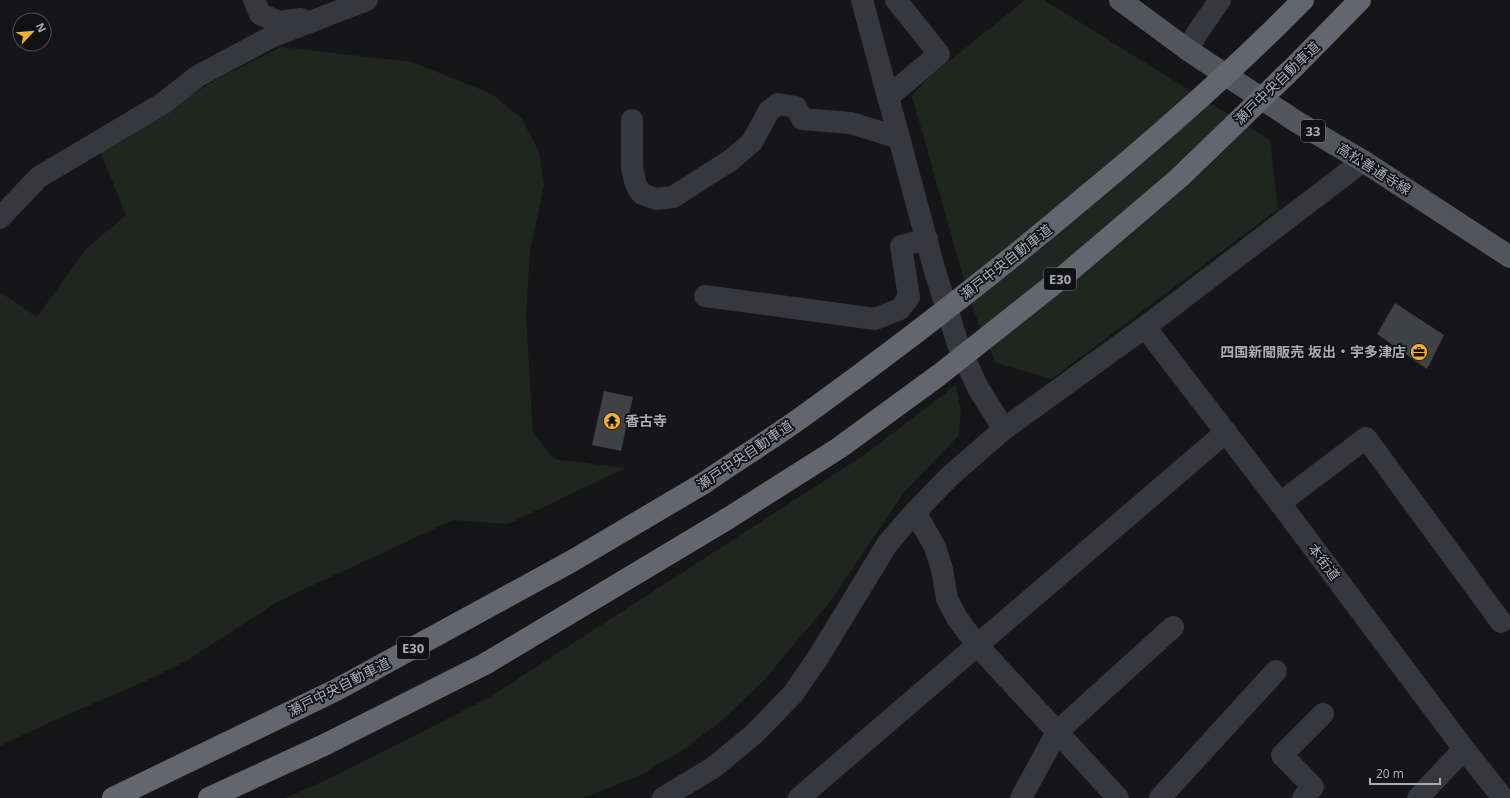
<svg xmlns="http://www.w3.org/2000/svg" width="1510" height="798" font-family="'Noto Sans','Noto Sans JP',sans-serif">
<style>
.green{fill:#1e261f}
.building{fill:#404145}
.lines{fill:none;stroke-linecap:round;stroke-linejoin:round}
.minor{stroke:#37383d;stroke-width:22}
.major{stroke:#53555c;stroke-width:22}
.highway{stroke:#63666e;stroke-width:22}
.highway-bridge{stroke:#63666e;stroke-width:22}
.labels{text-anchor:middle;stroke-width:3.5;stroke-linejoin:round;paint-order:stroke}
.shield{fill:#111113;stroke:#7b7e86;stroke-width:1}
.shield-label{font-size:13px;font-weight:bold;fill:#a8adb8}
.street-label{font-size:14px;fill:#a8adb8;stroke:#111113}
.poi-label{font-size:14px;font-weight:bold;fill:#a8adb8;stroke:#111113;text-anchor:end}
</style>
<rect width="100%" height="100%" fill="#161618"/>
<g class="green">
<path d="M 1025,0 L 1044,0 L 1270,140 L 1278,209 L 1052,379 L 996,363 L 981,331 L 968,294 L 912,96 L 928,78 Z"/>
<path d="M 281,47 L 412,62 L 492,94 L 522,119 L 539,152 L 544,185 L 530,251 L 526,315 L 533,433 L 554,459 L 625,468 L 508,524 L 453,520 L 279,601 L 186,661 L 148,680 L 48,723 L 0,746 L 0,292 L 37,317 L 85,250 L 126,215 L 100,151 L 217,79 Z"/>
<path d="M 956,385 L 961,411 L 959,435 L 905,491 L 829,603 L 763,681 L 720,722 L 684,749 L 639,776 L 583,798 L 286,798 L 339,774 L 490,697 L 864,455 Z"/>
</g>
<g class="building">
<path d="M 1395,303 L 1444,335 L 1427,369 L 1377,334 Z"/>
<path d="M 604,391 L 633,397 L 621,451 L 592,445 Z"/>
</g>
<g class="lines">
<g class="minor">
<path d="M 254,0 L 260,14 L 279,22 L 301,19"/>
<path d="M 862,0 L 934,268 L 958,344 L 978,388 L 1004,429"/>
<path d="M 1188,50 L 1197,33 L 1220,0"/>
<path d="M 888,97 L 939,54 L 896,0"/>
<path d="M 632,120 L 632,168 L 636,185 L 642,194 L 656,199 L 673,197 L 731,160 L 752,142 L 769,111 L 778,104 L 796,107 L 802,119 L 851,123 L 899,138"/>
<path d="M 0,218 L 39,177 L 162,104 L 198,76 L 271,37 L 367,0"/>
<path d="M 705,296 L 875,319 L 900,309 L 909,297 L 901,246 L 927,239"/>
<path d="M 1145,327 L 1280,503 L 1464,749 L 1503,798"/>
<path d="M 1280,503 L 1366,438 L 1501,622"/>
<path d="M 915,512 L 935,547 L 942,569 L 947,599 L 957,618 L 977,645 L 1118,798"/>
<path d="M 663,798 L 714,767 L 753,735 L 793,694 L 819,656 L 888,543 L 915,512 L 950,476 L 1004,429 L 1145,327 L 1363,161"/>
<path d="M 799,798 L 1226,432"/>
<path d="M 1021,798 L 1057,732 L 1173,627"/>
<path d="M 1160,798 L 1276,671"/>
<path d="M 1303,798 L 1313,787 L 1282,755 L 1323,714"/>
<path d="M 1418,798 L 1464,749"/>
</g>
<path class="major" d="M 1120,0 L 1188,50 L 1297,122 L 1363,161 L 1510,257"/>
<g class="highway">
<path d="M 113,798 L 336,690 L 572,561 L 704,483"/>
<path d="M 209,798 L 324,745 L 485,664 L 727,519"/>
</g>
<g class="highway-bridge">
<path d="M 704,483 C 740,458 778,435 813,409 C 906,342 997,271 1085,197 C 1160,135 1234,70 1303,0"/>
<path d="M 727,519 L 839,448 L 939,375 L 1064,276 L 1179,178 L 1295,66 L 1360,0"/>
</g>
</g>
<defs>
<symbol id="office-disc" viewBox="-11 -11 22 22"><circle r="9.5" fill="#f2b134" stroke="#111113"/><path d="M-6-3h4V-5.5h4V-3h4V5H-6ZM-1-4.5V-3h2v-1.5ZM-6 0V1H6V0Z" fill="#111"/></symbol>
<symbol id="temple-disc" viewBox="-11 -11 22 22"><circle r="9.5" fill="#f2b134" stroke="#111113"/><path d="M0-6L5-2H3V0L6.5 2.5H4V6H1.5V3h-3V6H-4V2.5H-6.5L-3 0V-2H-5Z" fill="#111"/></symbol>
</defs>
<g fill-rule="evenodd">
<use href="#office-disc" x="1409" y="342" width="20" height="20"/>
<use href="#temple-disc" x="602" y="411" width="20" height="20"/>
</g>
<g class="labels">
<g class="shield">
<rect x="1301" y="120" width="24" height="22" rx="3"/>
<rect x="1044" y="268" width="32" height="22" rx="3"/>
<rect x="397" y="637" width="32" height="22" rx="3"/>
</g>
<g class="shield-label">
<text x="1313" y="136">33</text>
<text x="1060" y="284">E30</text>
<text x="413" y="653">E30</text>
</g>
<g class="street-label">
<text transform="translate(1277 83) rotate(-44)" y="5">瀬戸中央自動車道</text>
<text transform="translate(1374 169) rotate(32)" y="5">高松善通寺線</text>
<text transform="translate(1006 262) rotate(-38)" y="5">瀬戸中央自動車道</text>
<text transform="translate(745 455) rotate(-34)" y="5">瀬戸中央自動車道</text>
<text transform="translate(1324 562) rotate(53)" y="5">本街道</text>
<text transform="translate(339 687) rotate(-27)" y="5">瀬戸中央自動車道</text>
</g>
<g class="poi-label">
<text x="1406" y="357">四国新聞販売 坂出・宇多津店</text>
<text x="625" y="426" text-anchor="start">香古寺</text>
</g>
</g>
<g transform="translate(32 32) rotate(64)"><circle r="19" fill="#111113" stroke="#4d4f55"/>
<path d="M0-3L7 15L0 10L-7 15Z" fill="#f2b134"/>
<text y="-6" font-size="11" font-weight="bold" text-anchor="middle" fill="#a8adb8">N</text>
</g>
<path d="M1370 778v6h70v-6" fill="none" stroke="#a8adb8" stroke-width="2"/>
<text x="1376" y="778" font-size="12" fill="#a8adb8" stroke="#111113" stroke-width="3" paint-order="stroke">20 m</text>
</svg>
